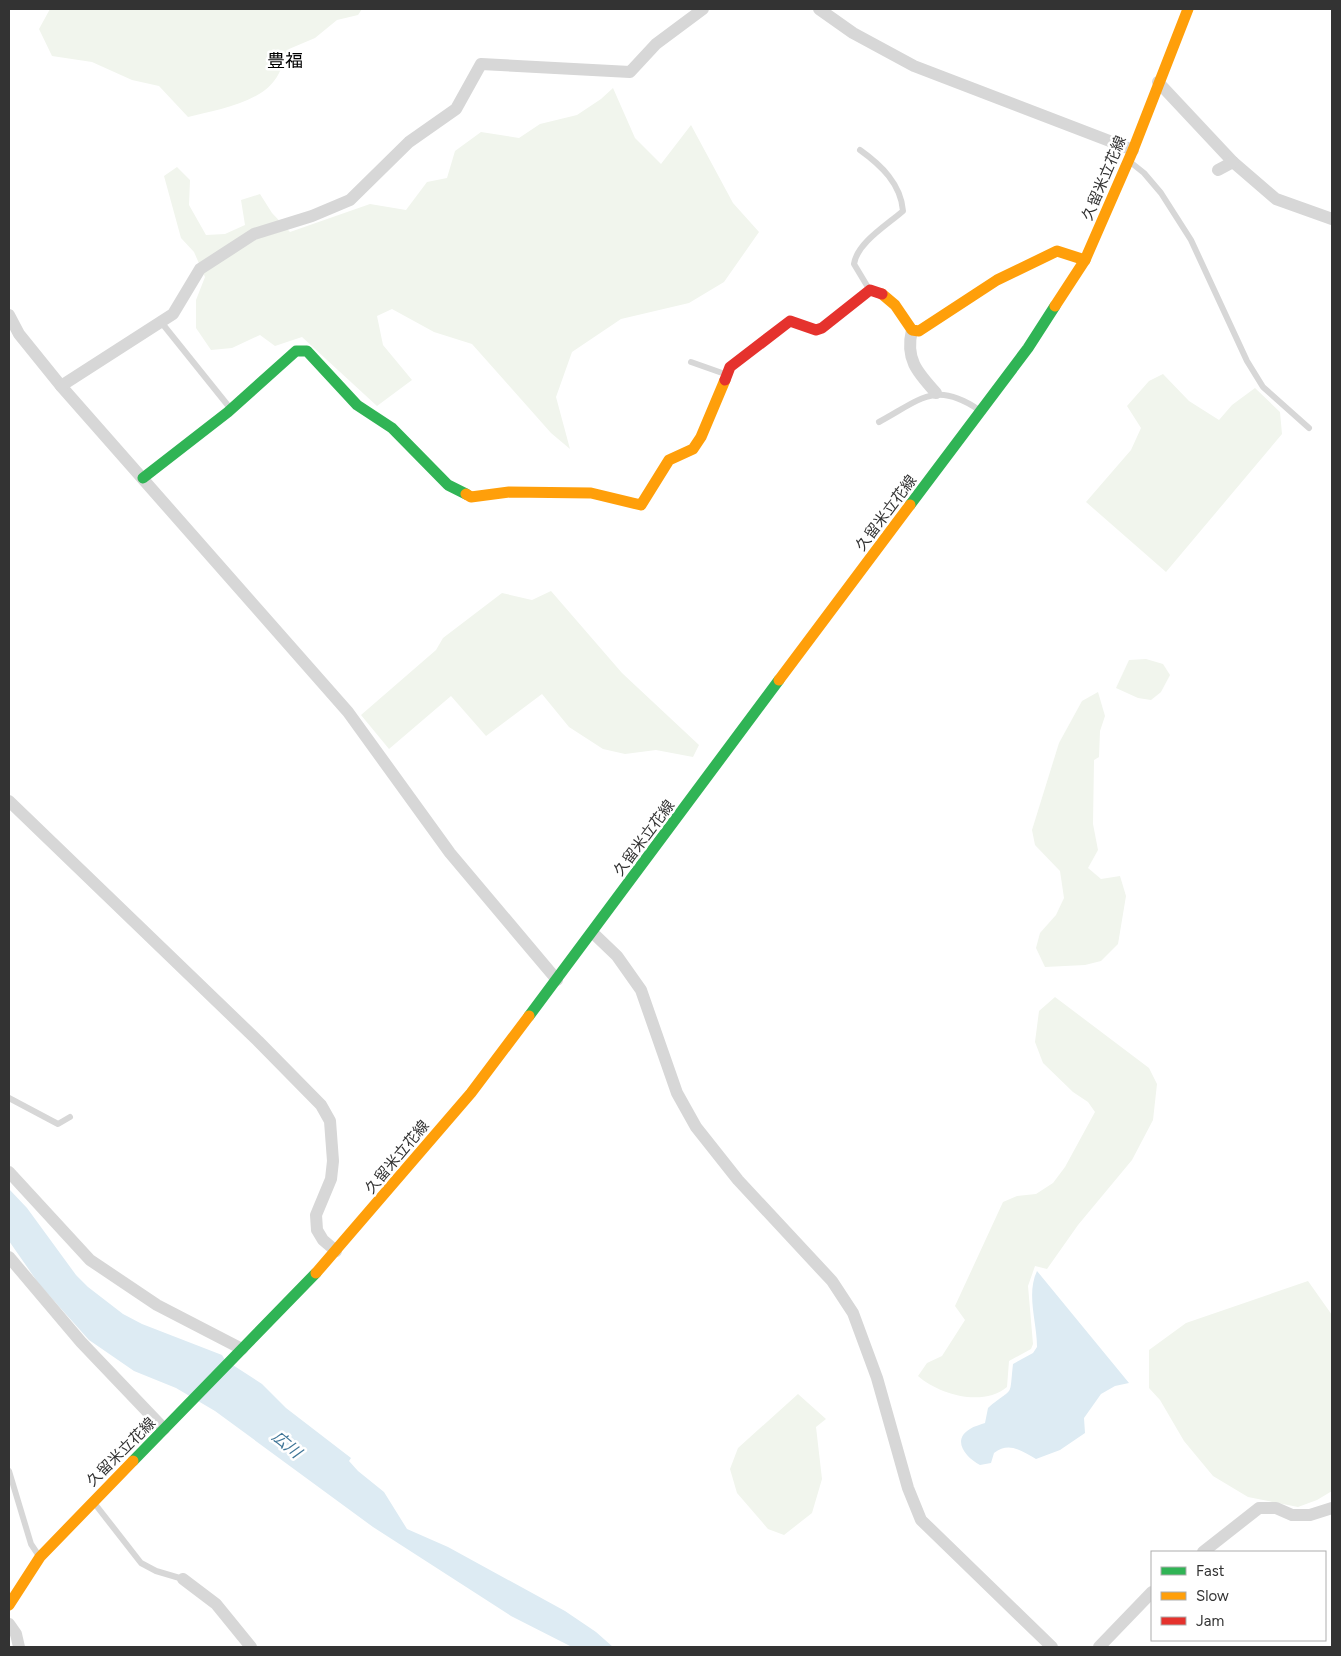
<svg xmlns="http://www.w3.org/2000/svg" width="1341" height="1656" font-family="Figtree,'Noto Sans JP',sans-serif">
<style>
.green{fill:#f1f5ed}
.water{fill:#ddebf3}
.lines{fill:none;stroke-linecap:round;stroke-linejoin:round}
.lane{stroke:#d7d7d7;stroke-width:6}
.street{stroke:#d7d7d7;stroke-width:12}
.fast{stroke:#30b455;stroke-width:11}
.slow{stroke:#ff9f0a;stroke-width:11}
.jam{stroke:#e5322d;stroke-width:11}
.labels{text-anchor:middle;stroke-width:5;stroke-linejoin:round;paint-order:stroke}
.street-label{font-size:15px;fill:#333;stroke:#fff}
.water-label{font-size:16px;font-style:italic;fill:#3f7597;stroke:#fff}
.quarter-label{font-size:18px;fill:#000;stroke:#fff}
</style>
<rect width="100%" height="100%" fill="#fff"/>
<g class="green">
<path d="M 50,9 L 362,9 L 358,15 L 337,20 L 315,38 L 289,49 C 284,59 281,73 274,81 C 258,103 213,111 188,117 L 159,86 L 132,80 L 92,62 L 52,56 L 39,29 Z"/>
<path d="M 613,88 L 635,138 L 661,164 L 691,125 L 733,203 L 759,232 L 724,282 L 689,303 L 621,319 L 572,352 L 556,397 L 570,449 L 551,433 L 472,344 L 434,332 L 392,309 L 377,316 L 383,345 L 412,380 L 377,406 L 302,337 L 275,346 L 260,335 L 232,348 L 211,350 L 196,328 L 196,300 L 205,277 L 194,252 L 181,238 L 164,176 L 177,167 L 190,180 L 189,205 L 206,235 L 225,234 L 245,225 L 241,200 L 260,194 L 272,213 L 290,232 L 370,204 L 406,210 L 427,182 L 447,178 L 455,151 L 481,132 L 519,138 L 540,124 L 577,115 L 601,99 Z"/>
<path d="M 1163,374 L 1189,401 L 1219,420 L 1232,405 L 1255,388 L 1280,412 L 1282,434 L 1166,572 L 1086,502 L 1131,450 L 1141,428 L 1127,406 L 1149,381 Z"/>
<path d="M 551,591 L 622,673 L 699,745 L 693,757 L 656,750 L 625,754 L 603,749 L 569,727 L 542,694 L 486,736 L 451,696 L 389,749 L 361,715 L 436,650 L 443,638 L 502,593 L 532,600 Z"/>
<path d="M 1146,659 L 1163,664 L 1170,675 L 1161,692 L 1151,700 L 1138,698 L 1116,688 L 1129,660 Z"/>
<path d="M 1098,692 L 1105,716 L 1100,731 L 1099,757 L 1094,760 L 1093,824 L 1098,850 L 1088,868 L 1101,879 L 1120,876 L 1126,896 L 1118,944 L 1101,961 L 1085,965 L 1045,967 L 1036,948 L 1040,933 L 1056,915 L 1064,898 L 1060,871 L 1035,845 L 1032,830 L 1059,743 L 1082,701 Z"/>
<path d="M 1055,997 L 1149,1068 L 1157,1084 L 1153,1120 L 1132,1160 L 1078,1225 L 1047,1269 L 1035,1266 L 1028,1286 L 1033,1344 L 1031,1349 L 1009,1361 L 1007,1387 C 983,1407 940,1395 918,1376 L 927,1363 L 942,1356 L 965,1320 L 955,1306 L 1003,1202 L 1017,1196 L 1036,1194 L 1053,1183 L 1065,1167 L 1095,1112 L 1088,1102 L 1073,1092 L 1043,1063 L 1035,1042 L 1039,1011 Z"/>
<path d="M 1308,1281 L 1332,1315 L 1332,1491 L 1317,1500 L 1298,1507 L 1248,1497 L 1213,1476 L 1184,1441 L 1160,1400 L 1149,1388 L 1149,1350 L 1186,1323 Z"/>
<path d="M 798,1394 L 826,1419 L 816,1427 L 822,1479 L 812,1513 L 784,1535 L 768,1529 L 737,1493 L 730,1469 L 738,1448 Z"/>
</g>
<g class="water">
<path d="M 9,1189 L 27,1208 L 76,1275 L 88,1287 L 123,1314 L 142,1324 L 222,1355 L 225,1360 L 262,1384 L 286,1408 L 351,1458 L 349,1461 L 358,1471 L 384,1492 L 407,1529 L 448,1547 L 565,1611 L 596,1632 L 613,1647 L 572,1647 L 511,1616 L 373,1527 L 215,1411 L 176,1388 L 134,1371 L 89,1340 L 39,1284 L 9,1241 Z"/>
<path d="M 1037,1271 L 1129,1383 L 1115,1386 L 1101,1394 L 1084,1418 L 1085,1433 L 1060,1450 L 1036,1459 C 1022,1451 1009,1441 994,1453 L 991,1463 L 980,1465 C 966,1458 951,1440 970,1429 C 974,1426 980,1425 985,1423 L 988,1408 C 1015,1385 1009,1400 1013,1364 L 1033,1353 L 1037,1347 C 1037,1322 1026,1294 1037,1271 Z"/>
</g>
<g class="lines">
<g class="lane">
<path d="M 860,150 C 881,165 901,184 903,211 C 887,225 857,243 854,264 L 869,289"/>
<path d="M 1129,161 L 1144,173 L 1161,193 L 1191,240 L 1247,361 L 1263,387 L 1309,428"/>
<path d="M 161,322 L 230,408"/>
<path d="M 691,362 L 725,374"/>
<path d="M 879,422 C 920,400 935,380 979,410"/>
<path d="M 9,1098 L 58,1124 L 70,1117"/>
<path d="M 9,1471 L 31,1544 L 39,1556"/>
<path d="M 95,1504 L 141,1563 L 156,1571 L 183,1579"/>
</g>
<g class="street">
<path d="M 819,9 L 853,33 L 914,66 L 1133,150"/>
<path d="M 1158,82 L 1233,162 L 1276,199 L 1332,219"/>
<path d="M 1218,170 L 1233,162"/>
<path d="M 9,315 L 19,334 L 61,386 L 348,712 L 450,853 L 557,980"/>
<path d="M 912,330 C 905,359 917,372 936,393"/>
<path d="M 61,386 L 173,314 L 200,269 L 254,234 L 312,216 L 350,200 L 409,142 L 456,109 L 481,64 L 630,72 L 656,44 L 703,9"/>
<path d="M 9,801 L 258,1041 L 321,1105 L 330,1121 L 333,1161 L 331,1179 L 316,1215 L 317,1230 L 323,1240 L 336,1251"/>
<path d="M 593,933 L 617,956 L 641,990 L 677,1093 L 696,1127 L 738,1180 L 832,1281 L 853,1313 L 877,1378 L 908,1488 L 921,1520 L 1052,1647"/>
<path d="M 9,1172 L 90,1260 L 157,1305 L 242,1349"/>
<path d="M 9,1257 L 81,1342 L 164,1429"/>
<path d="M 1203,1552 L 1259,1508 L 1276,1508 L 1292,1515 L 1310,1515 L 1332,1508"/>
<path d="M 183,1579 L 216,1604 L 251,1647"/>
<path d="M 9,1624 L 16,1634 L 19,1647"/>
<path d="M 1099,1647 L 1152,1592"/>
</g>
<g class="fast">
<path d="M 143,478 L 228,412 L 296,351 L 307,351 L 357,405 L 392,428 L 448,485 L 466,494"/>
<path d="M 910,505 L 1028,348 L 1055,306"/>
<path d="M 529,1016 L 779,680"/>
<path d="M 133,1461 L 316,1273"/>
</g>
<g class="slow">
<path d="M 882,294 L 895,305 L 912,330 L 919,331 L 997,280 L 1057,251 L 1085,260"/>
<path d="M 1055,306 L 1085,260 L 1133,150 L 1188,9"/>
<path d="M 466,494 L 471,497 L 509,492 L 591,493 L 641,505 L 669,460 L 693,449 L 701,437 L 725,380"/>
<path d="M 779,680 L 910,505"/>
<path d="M 316,1273 L 471,1093 L 529,1016"/>
<path d="M 9,1605 L 40,1557 L 133,1461"/>
</g>
<path class="jam" d="M 725,380 L 730,367 L 790,321 L 816,330 L 822,328 L 870,290 L 882,294"/>
</g>
<g class="labels">
<g class="street-label">
<text transform="translate(1104 178) rotate(-67)" y="5">久留米立花線</text>
<text transform="translate(886 513) rotate(-53)" y="5">久留米立花線</text>
<text transform="translate(644 838) rotate(-53)" y="5">久留米立花線</text>
<text transform="translate(397 1157) rotate(-50)" y="5">久留米立花線</text>
<text transform="translate(121 1452) rotate(-45)" y="5">久留米立花線</text>
</g>
<g class="water-label">
<text transform="translate(287 1444) rotate(40)" y="6">広川</text>
</g>
<g class="quarter-label">
<text x="285" y="67">豊福</text>
</g>
</g>
<rect width="1341" height="1656" fill="none" stroke="#333333" stroke-width="20"/>
<rect x="1151" y="1551" width="175" height="90" fill="#ffffff" stroke="#adadad"/>
<rect x="1161" y="1567" width="25" height="8" fill="#30b455" stroke="#adadad"/>
<text x="1196" y="1576" font-size="15" fill="#333333">Fast</text>
<rect x="1161" y="1592" width="25" height="8" fill="#ff9f0a" stroke="#adadad"/>
<text x="1196" y="1601" font-size="15" fill="#333333">Slow</text>
<rect x="1161" y="1617" width="25" height="8" fill="#e5322d" stroke="#adadad"/>
<text x="1196" y="1626" font-size="15" fill="#333333">Jam</text>
</svg>
